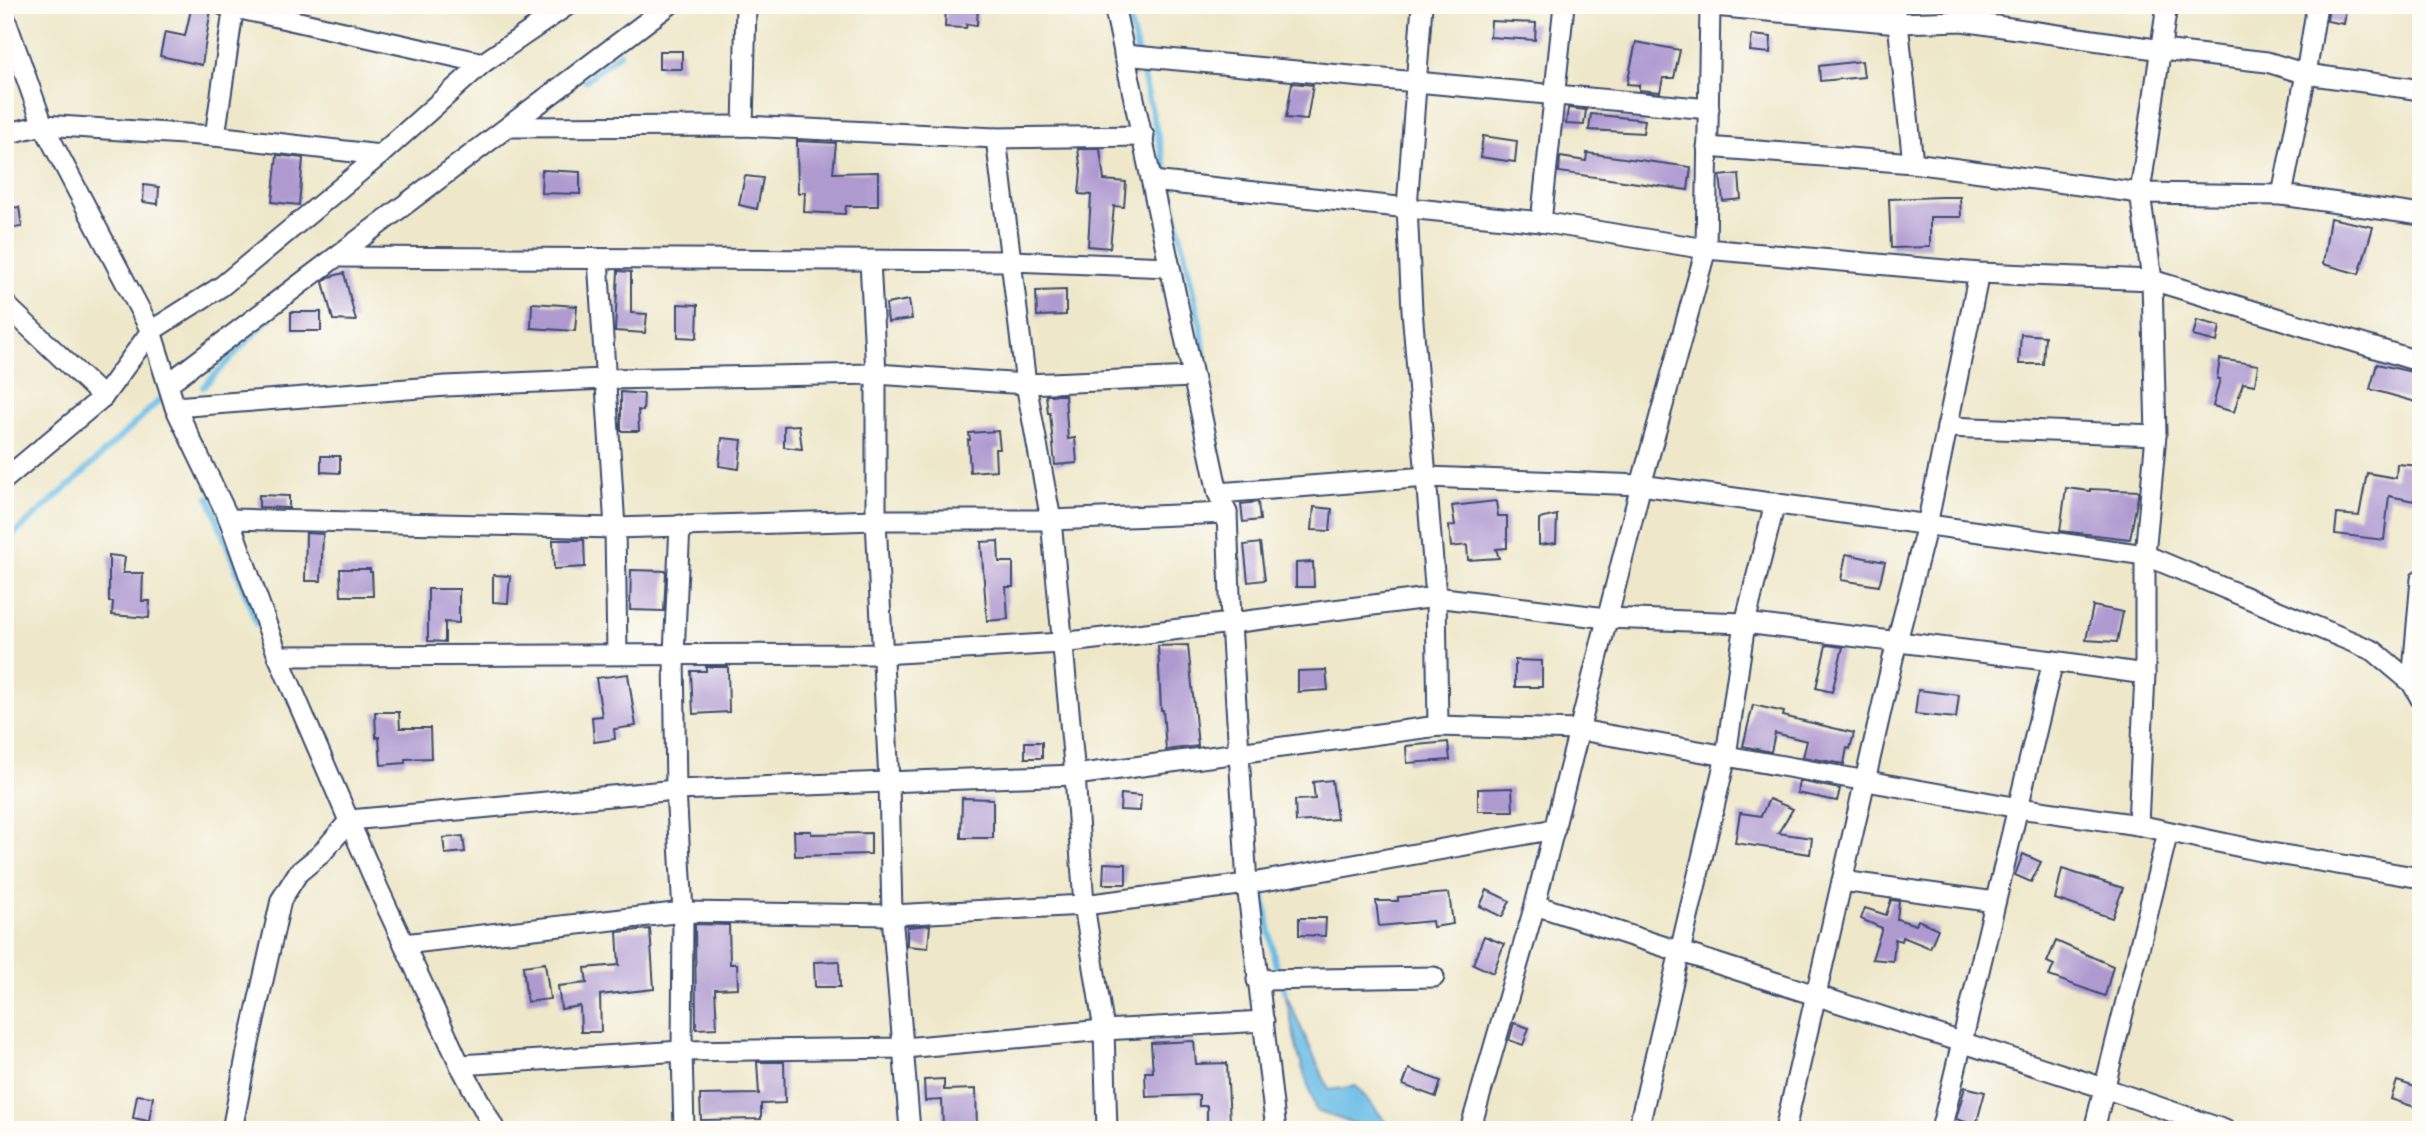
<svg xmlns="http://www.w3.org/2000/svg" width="2426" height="1135" font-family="Kalam,sans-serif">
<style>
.water{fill:#69bce5;stroke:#4276a2;stroke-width:2}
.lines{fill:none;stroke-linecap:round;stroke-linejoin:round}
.stream{stroke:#69bce5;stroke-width:6}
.building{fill:#af9ad0}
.minor-casing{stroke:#3b4b6e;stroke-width:23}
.minor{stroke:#fff;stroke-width:19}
</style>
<rect width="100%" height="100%" fill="#fdfcf7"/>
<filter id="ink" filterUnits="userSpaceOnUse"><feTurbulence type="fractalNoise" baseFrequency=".0143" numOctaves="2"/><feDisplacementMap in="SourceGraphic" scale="14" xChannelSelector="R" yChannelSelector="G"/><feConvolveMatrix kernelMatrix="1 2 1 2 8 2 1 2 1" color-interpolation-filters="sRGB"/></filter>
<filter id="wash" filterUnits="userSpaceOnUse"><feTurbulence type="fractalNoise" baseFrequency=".00686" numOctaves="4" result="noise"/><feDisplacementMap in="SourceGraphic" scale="28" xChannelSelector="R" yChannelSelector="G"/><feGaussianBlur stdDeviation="1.57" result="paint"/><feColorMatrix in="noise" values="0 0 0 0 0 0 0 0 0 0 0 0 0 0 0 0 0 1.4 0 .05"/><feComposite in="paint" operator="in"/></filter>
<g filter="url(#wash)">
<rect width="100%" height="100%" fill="#eee7c9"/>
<path class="water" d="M 1285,992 L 1329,1090 L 1356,1086 L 1393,1130 L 1373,1130 L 1316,1111 L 1297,1050 Z"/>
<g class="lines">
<g class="stream">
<path d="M 1126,5 L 1165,165 L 1202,332 L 1212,421"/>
<path d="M 585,81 L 620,53"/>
<path d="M 203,387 L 270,318"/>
<path d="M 209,497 L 257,625"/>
<path d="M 5,542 L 73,482 L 168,392"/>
<path d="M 1258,884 L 1264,897 L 1275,963 L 1285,992"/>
</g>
</g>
<g id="blocks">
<g class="building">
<path d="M 192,5 L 211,9 L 202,65 L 160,56 L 165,32 L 185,36 Z"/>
<path d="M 946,5 L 978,6 L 977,25 L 967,24 L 966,28 L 945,27 Z"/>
<path d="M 2329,5 L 2347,5 L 2344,24 L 2327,21 Z"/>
<path d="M 1491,21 L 1536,23 L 1535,40 L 1490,37 Z"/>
<path d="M 1752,35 L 1771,37 L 1770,53 L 1750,51 Z"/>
<path d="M 1636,42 L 1680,50 L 1674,78 L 1663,78 L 1660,92 L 1639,90 L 1639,85 L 1627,84 Z"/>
<rect x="659" y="51" width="23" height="18"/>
<path d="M 1862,61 L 1864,77 L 1820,81 L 1819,66 Z"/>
<path d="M 1292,83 L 1313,85 L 1307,120 L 1286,118 Z"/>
<path d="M 1568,108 L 1586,110 L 1584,125 L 1566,124 Z"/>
<path d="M 1591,114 L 1645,120 L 1643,133 L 1589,130 Z"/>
<path d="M 1483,136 L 1517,141 L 1515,162 L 1480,157 Z"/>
<path d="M 797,141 L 836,143 L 833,173 L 878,172 L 878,206 L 846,206 L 845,214 L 804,212 L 805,192 L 798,193 Z"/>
<path d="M 1078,149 L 1100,149 L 1104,180 L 1126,182 L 1124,207 L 1114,206 L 1110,248 L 1088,246 L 1091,195 L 1079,194 L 1081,171 Z"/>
<path d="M 1587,153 L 1691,167 L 1688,190 L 1559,172 L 1560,157 L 1586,161 Z"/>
<path d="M 277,155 L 303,158 L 299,205 L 272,202 Z"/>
<path d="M 542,170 L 580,172 L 580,194 L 541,193 Z"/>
<path d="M 1739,174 L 1741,199 L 1723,201 L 1720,176 Z"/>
<path d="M 745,176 L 763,178 L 757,209 L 739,205 Z"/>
<path d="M 144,185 L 159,187 L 158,204 L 143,202 Z"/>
<path d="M 1941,197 L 1960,197 L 1961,217 L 1930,217 L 1930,247 L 1891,248 L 1889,199 Z"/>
<path d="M 19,207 L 22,227 L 5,229 L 5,209 Z"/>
<path d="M 2330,218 L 2373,227 L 2359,274 L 2323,264 Z"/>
<path d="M 618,271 L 631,272 L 631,313 L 647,314 L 645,333 L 615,331 Z"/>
<path d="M 344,273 L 356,321 L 333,320 L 323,282 L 329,277 Z"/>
<path d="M 1066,290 L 1066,315 L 1037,316 L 1036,291 Z"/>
<path d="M 909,300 L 912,319 L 888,322 L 886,304 Z"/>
<path d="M 532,303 L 577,306 L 575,331 L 531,328 Z"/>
<path d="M 678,304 L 698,305 L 697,338 L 678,337 Z"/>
<rect x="291" y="312" width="30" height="19"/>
<path d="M 2197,320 L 2220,326 L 2217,342 L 2193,336 Z"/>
<path d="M 2021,334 L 2045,336 L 2043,364 L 2019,364 Z"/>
<path d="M 2220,359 L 2258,365 L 2255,385 L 2243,383 L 2234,412 L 2213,406 L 2220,379 L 2217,379 Z"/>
<path d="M 2377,364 L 2421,374 L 2421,387 L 2416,402 L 2370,389 Z"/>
<path d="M 621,392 L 644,394 L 643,411 L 638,410 L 639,431 L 621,431 Z"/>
<path d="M 1046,395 L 1065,395 L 1068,439 L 1075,438 L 1077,463 L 1055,465 L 1050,413 L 1048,413 Z"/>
<path d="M 799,425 L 802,449 L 784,447 L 784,426 Z"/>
<path d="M 998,431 L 1000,449 L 995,449 L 996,470 L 970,472 L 968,440 L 970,440 L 969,433 Z"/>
<path d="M 722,438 L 742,440 L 739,469 L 719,466 Z"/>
<path d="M 321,456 L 340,456 L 340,473 L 321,472 Z"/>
<path d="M 2397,464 L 2420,466 L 2414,501 L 2389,496 L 2384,540 L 2335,534 L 2337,514 L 2359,516 L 2367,473 L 2396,478 Z"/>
<path d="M 2066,488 L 2090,491 L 2090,489 L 2139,491 L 2130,539 L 2060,531 Z"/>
<path d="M 259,495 L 289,496 L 289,508 L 259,507 Z"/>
<path d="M 1496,501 L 1498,516 L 1507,516 L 1507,548 L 1496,549 L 1499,558 L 1468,560 L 1467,545 L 1451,547 L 1449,526 L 1455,525 L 1452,506 Z"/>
<path d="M 1258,502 L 1260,520 L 1243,522 L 1241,504 Z"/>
<path d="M 1314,507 L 1332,509 L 1330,531 L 1312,530 Z"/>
<path d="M 1557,515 L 1556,543 L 1539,545 L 1539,519 Z"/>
<path d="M 306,533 L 323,534 L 321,581 L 305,581 Z"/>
<path d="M 553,540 L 584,540 L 585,567 L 554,569 Z"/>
<path d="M 998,541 L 999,562 L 1013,562 L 1013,587 L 1006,587 L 1008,619 L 987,621 L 981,542 Z"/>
<path d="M 1260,543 L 1265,580 L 1248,582 L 1244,545 Z"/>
<path d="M 1846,554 L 1885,562 L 1879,586 L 1841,580 Z"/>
<path d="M 109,555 L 125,557 L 123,573 L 143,573 L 142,601 L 150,601 L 149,618 L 112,615 L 113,602 L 109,602 Z"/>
<path d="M 1313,562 L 1314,587 L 1296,587 L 1296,563 Z"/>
<path d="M 340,569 L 370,569 L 370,572 L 372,572 L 373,596 L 341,596 Z"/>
<path d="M 631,570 L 666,571 L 664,611 L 630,610 Z"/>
<path d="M 493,575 L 510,576 L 508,603 L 493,602 Z"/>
<path d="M 428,589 L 459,589 L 459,623 L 445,622 L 445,642 L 428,641 Z"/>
<path d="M 2093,606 L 2123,612 L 2117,642 L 2086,640 Z"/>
<path d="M 1188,645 L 1198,746 L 1166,750 L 1163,710 L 1161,710 L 1158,646 Z"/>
<path d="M 1826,645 L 1843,647 L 1832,692 L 1816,688 Z"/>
<path d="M 1515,660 L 1542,661 L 1542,687 L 1515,687 Z"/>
<path d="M 706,667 L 728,667 L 729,712 L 693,714 L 691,671 L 706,671 Z"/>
<path d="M 1326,670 L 1328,690 L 1298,692 L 1298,671 Z"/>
<path d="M 628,674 L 636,726 L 614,729 L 615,739 L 594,742 L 592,717 L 602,716 L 596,678 Z"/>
<path d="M 1918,690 L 1959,695 L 1956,718 L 1915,714 Z"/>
<path d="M 1753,705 L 1784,712 L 1783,716 L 1854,733 L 1850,749 L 1847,748 L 1844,764 L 1803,757 L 1807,741 L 1775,733 L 1771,752 L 1743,746 Z"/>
<path d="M 375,712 L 399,712 L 400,728 L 430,728 L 431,758 L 405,759 L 405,763 L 381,765 L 379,737 L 376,738 Z"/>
<rect x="1025" y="742" width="17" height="16"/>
<path d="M 1448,742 L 1450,760 L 1407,763 L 1406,746 Z"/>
<path d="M 1332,780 L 1337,819 L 1296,822 L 1295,800 L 1315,799 L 1313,782 Z"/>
<path d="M 1799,781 L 1840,789 L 1837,801 L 1797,793 Z"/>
<path d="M 1512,788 L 1513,811 L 1478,811 L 1478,789 Z"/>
<path d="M 1121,794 L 1141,796 L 1140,811 L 1120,810 Z"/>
<path d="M 962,798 L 993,799 L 993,838 L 961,838 Z"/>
<path d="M 1769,799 L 1793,809 L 1778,833 L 1812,838 L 1810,854 L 1735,843 L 1740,813 L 1761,816 Z"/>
<path d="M 794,831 L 811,831 L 811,834 L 871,833 L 871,854 L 795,856 Z"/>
<path d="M 463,836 L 465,852 L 445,854 L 443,838 Z"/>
<path d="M 2023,854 L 2041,862 L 2031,882 L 2015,875 Z"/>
<path d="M 1104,863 L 1126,864 L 1126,884 L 1103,884 Z"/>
<path d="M 2062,869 L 2123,888 L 2112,918 L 2055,899 Z"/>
<path d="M 1487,890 L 1510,901 L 1502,917 L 1480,906 Z"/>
<path d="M 1449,893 L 1453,924 L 1433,927 L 1432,921 L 1379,926 L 1376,901 L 1398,901 L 1398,897 Z"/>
<path d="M 1891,900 L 1899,901 L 1897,919 L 1916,925 L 1918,920 L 1938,929 L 1930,948 L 1903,937 L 1902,941 L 1895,939 L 1893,961 L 1872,959 L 1882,928 L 1861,919 L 1865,908 L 1886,915 Z"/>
<path d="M 1299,918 L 1326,918 L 1325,936 L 1299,935 Z"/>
<path d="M 695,924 L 729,925 L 730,964 L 737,964 L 738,988 L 715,989 L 717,1028 L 696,1029 Z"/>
<path d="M 930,925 L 928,948 L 907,946 L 907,927 Z"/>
<path d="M 650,929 L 654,989 L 600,995 L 601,1032 L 581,1032 L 580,1006 L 561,1009 L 558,986 L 587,983 L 585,968 L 619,965 L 617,932 Z"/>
<path d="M 1484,936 L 1504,944 L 1493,973 L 1473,964 Z"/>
<path d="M 2056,941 L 2113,966 L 2105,996 L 2049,976 L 2054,965 L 2047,962 Z"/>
<path d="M 839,961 L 840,987 L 815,987 L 814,962 Z"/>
<path d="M 545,963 L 550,999 L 527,1002 L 523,966 Z"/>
<path d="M 1514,1023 L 1529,1028 L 1523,1045 L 1509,1040 Z"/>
<path d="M 1194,1041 L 1196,1064 L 1227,1063 L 1230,1122 L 1207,1122 L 1207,1106 L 1199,1106 L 1199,1095 L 1146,1097 L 1145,1072 L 1153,1072 L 1151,1043 Z"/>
<path d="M 757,1062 L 784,1062 L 785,1103 L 761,1104 L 761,1119 L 701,1120 L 700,1095 L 759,1094 Z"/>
<path d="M 1409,1069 L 1441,1081 L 1436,1097 L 1403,1085 Z"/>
<path d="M 944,1079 L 944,1090 L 976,1089 L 977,1130 L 943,1130 L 942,1100 L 925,1101 L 924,1080 Z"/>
<path d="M 2397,1081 L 2421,1089 L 2421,1109 L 2391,1099 Z"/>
<path d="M 1965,1087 L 1985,1092 L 1976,1125 L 1956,1119 Z"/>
<path d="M 137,1095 L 153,1097 L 149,1121 L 133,1118 Z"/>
</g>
</g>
</g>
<g filter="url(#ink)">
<use href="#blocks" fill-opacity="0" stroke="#3b4b6e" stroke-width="2"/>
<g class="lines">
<defs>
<g id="minor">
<path d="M 223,5 L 483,63"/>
<path d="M 1114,5 L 1218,493 L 1227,513 L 1231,623 L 1247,884 L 1276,1130"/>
<path d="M 1422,5 L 1407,207 L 1412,310 L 1436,597 L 1438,726"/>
<path d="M 1703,5 L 1898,23 L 1962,21 L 2162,50 L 2267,62 L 2306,74 L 2421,90"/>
<path d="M 1892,5 L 1898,23 L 1913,163"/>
<path d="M 5,18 L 43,125 L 151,331 L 175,407 L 229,519 L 278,656 L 378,888 L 460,1065 L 495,1130"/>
<path d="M 1124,55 L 1709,109"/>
<path d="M 743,126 L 746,5"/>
<path d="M 509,127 L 743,126 L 996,138 L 1144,136"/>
<path d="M 5,134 L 43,125 L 215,136 L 380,155"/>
<path d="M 215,136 L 234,5"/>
<path d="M 996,138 L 1026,384 L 1051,520 L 1075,775 L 1084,905 L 1104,1030 L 1107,1130"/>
<path d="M 1707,147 L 1913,163 L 2140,193 L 2282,195 L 2421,215"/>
<path d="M 1152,181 L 1541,222 L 1706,249 L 1979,273 L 2152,280 L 2421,362"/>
<path d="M 2282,195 L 2306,74 L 2317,5"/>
<path d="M 1541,222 L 1564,5"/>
<path d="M 339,257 L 1011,261 L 1170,267"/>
<path d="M 598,259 L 615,528 L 617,654"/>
<path d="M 870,261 L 876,374 L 876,520 L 889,782 L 892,915 L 910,1130"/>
<path d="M 5,304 L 103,397"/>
<path d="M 169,383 L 669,5"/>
<path d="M 175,407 L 446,386 L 605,379 L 876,374 L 1026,384 L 1193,377"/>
<path d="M 1947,427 L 2156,435"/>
<path d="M 5,479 L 103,397 L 151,331 L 222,286 L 380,155 L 483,63 L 568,5"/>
<path d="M 1218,493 L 1427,477 L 1641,485 L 2145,555 L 2374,651 L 2412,683"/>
<path d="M 229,519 L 615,528 L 876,520 L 1051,520 L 1227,513"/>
<path d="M 680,525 L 674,654 L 676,790 L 683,912 L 682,1051 L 684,1130"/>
<path d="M 2421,579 L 2412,683 L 2421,699"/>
<path d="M 278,656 L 882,654 L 1061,643 L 1231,623 L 1436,597 L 1606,618 L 1745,623 L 2053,661 L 2145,674"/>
<path d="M 2138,825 L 2145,674 L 2145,555 L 2156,435 L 2152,280 L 2140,193 L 2167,5"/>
<path d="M 1842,881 L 1995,902"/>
<path d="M 1535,905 L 2104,1088 L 2225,1130"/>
<path d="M 404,944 L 683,912 L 892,915 L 1084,905 L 1247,884 L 1555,829"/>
<path d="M 1257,980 L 1434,977"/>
<path d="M 460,1065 L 682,1051 L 904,1048 L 1104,1030 L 1264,1021"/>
<path d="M 232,1130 L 247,1052 L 281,900 L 298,873 L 321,854 L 350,820 L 676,790 L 1075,775 L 1438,726 L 1580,730 L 2019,808 L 2138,825 L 2265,852 L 2421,878"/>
<path d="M 1470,1130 L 1535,905 L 1641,485 L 1706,249 L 1710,5"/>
<path d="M 1638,1130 L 1726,756 L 1745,623 L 1775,503"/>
<path d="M 1785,1130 L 1897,641 L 1927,525 L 1979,273"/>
<path d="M 1941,1130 L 2053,661"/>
<path d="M 2094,1130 L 2168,832"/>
</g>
</defs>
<use href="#minor" class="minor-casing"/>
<use href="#minor" class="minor"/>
</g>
</g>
<rect width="2426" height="1135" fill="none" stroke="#fdfcf7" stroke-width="28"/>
</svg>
